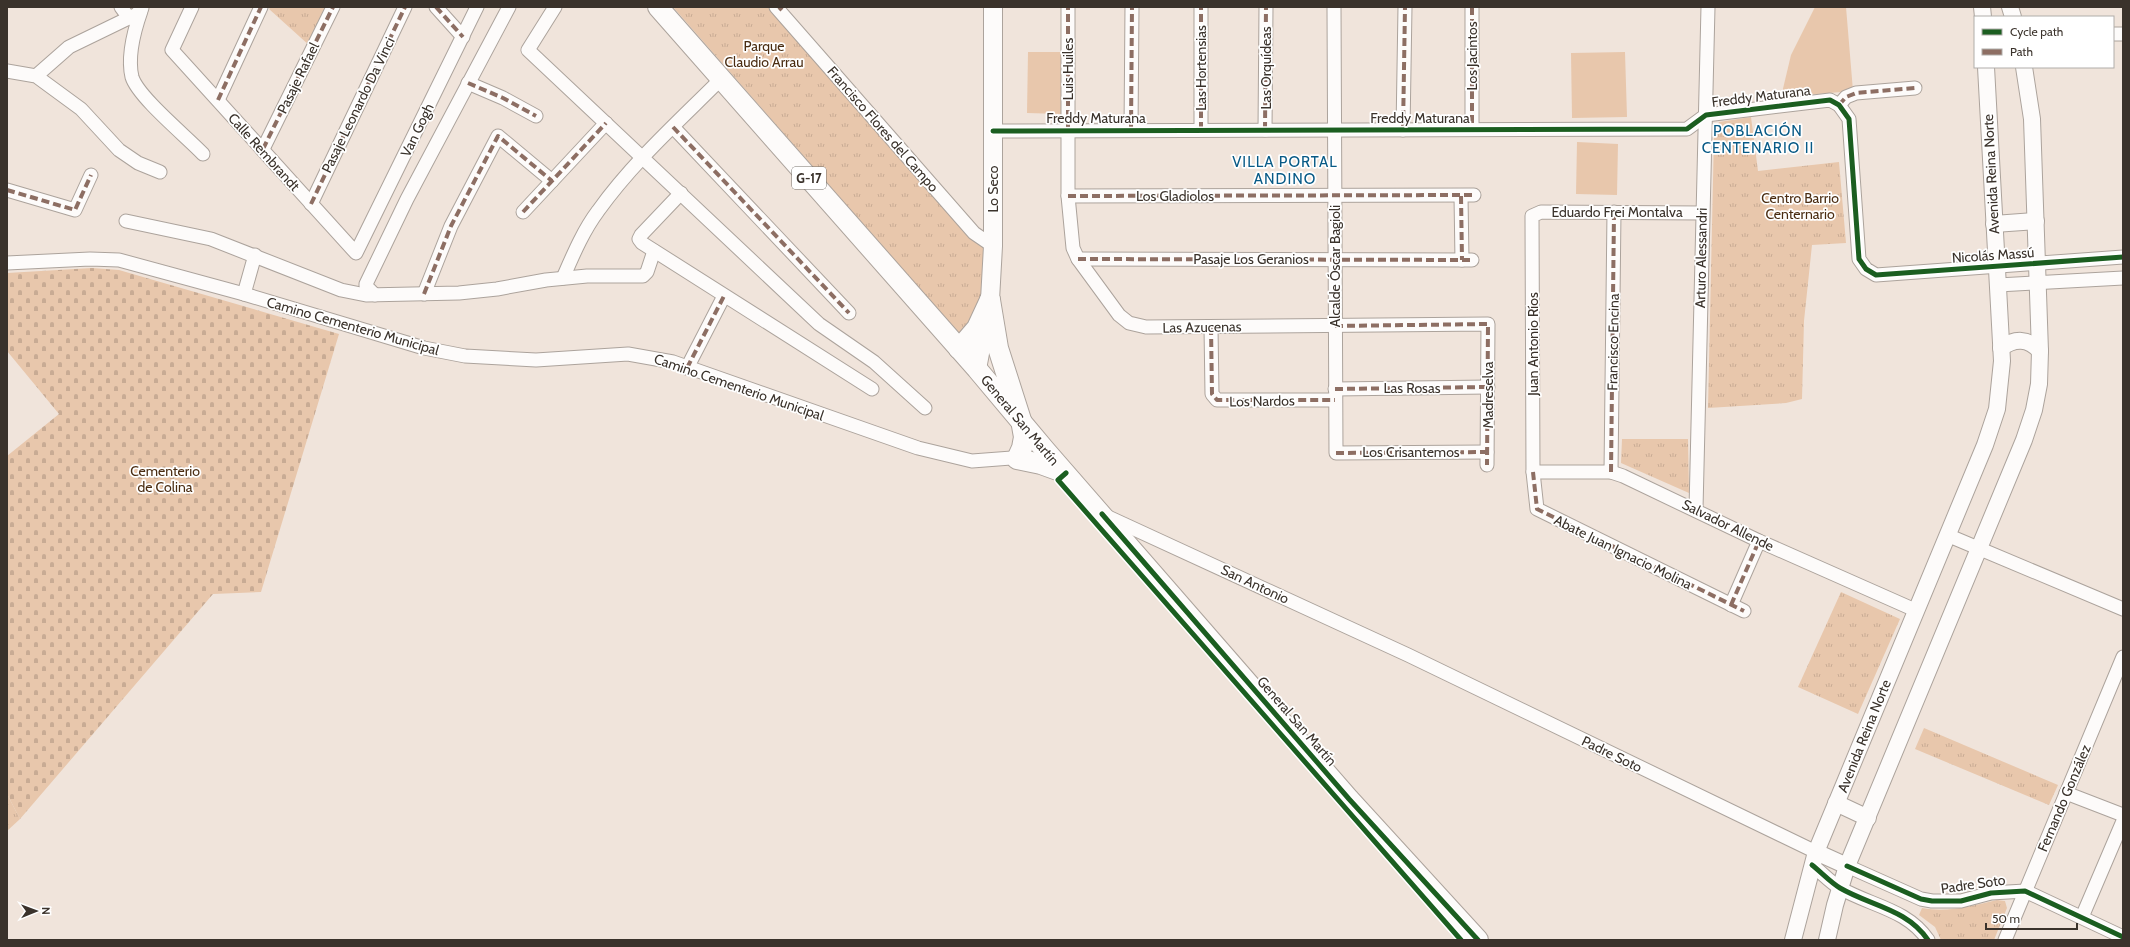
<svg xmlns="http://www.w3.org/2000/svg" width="2130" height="947" font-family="Cabin,sans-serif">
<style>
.green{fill:#e8c7ac}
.cemetery{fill:url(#cemetery-stones)}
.park{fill:url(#park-tufts)}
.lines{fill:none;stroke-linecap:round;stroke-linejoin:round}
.minor-casing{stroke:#aca39c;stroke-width:15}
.tertiary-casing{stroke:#aca39c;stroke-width:18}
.secondary-casing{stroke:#aca39c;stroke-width:20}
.primary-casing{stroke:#aca39c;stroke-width:22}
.minor{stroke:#fdfbfa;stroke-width:13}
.tertiary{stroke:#fdfbfa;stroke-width:16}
.secondary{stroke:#fdfbfa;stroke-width:18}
.primary{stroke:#fdfbfa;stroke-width:20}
.quiet{stroke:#8d6e63;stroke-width:4;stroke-dasharray:8 4;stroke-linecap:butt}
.cycleway-casing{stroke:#fff;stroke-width:8}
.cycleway{stroke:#1b5e20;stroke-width:5}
.labels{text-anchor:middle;stroke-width:3.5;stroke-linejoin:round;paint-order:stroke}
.shield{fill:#fff;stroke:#75706b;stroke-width:1}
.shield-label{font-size:13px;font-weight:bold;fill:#3a322b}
.park-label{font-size:14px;fill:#4a2c11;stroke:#fff}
.street-label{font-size:14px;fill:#3a322b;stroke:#fff}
.neighbourhood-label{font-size:15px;letter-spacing:1px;fill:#085a86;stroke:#fff}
</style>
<defs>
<pattern id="cemetery-stones" width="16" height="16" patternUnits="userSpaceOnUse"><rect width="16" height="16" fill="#e8c7ac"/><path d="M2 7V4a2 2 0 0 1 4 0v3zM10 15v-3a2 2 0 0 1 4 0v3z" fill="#c8ab94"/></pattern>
<pattern id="park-tufts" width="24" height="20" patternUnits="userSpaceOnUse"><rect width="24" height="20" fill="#e8c7ac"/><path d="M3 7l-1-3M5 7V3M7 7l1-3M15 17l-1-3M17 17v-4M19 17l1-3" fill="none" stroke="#c8ab94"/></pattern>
</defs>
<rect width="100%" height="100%" fill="#f0e4db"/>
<g class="green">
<path d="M 1815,7 L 1846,7 L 1853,91 L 1781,97 L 1791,55 Z"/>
<path d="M 1028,52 L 1062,52 L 1062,114 L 1027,113 Z"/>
<path d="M 1625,52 L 1627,117 L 1572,118 L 1571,53 Z"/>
<path d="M 1577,142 L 1618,144 L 1617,195 L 1576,194 Z"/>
</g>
<path class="cemetery" d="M 92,268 L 119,270 L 339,334 L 261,592 L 213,594 L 20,819 L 7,794 L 7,456 L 59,414 L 7,351 L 7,273 Z"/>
<g class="park">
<path d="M 271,7 L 329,7 L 310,46 L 269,9 Z"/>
<path d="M 673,7 L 774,7 L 984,247 L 988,258 L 978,312 L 964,337 L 958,333 Z"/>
<path d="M 1751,117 L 1758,171 L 1839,162 L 1846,243 L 1812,245 L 1804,321 L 1802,399 L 1786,403 L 1708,408 L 1714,135 L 1719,122 Z"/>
<path d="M 1622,439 L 1688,439 L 1689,493 L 1621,463 Z"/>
<path d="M 1841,592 L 1900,619 L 1858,714 L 1798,687 Z"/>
<path d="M 1924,728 L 2058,785 L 2049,805 L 1915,749 Z"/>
<path d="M 7,794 L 20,819 L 7,831 Z"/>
<path d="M 1997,900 L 2005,901 L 2007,908 L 1994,940 L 1941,940 L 1935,927 L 1919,915 L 1922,908 C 1948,913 1971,906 1997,900 Z"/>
</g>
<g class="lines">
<defs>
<g id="minor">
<path d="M 121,7 L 129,18"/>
<path d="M 192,7 L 172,50 L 356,253 L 477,7"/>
<path d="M 436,7 L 463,37"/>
<path d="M 555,7 L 528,50 L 819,324 L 874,362 L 925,408"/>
<path d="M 776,7 L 974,233 L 993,246"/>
<path d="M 1068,7 L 1068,196 L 1073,248 L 1078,259 L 1119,315 L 1129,323 L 1146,327 L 1488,324 L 1487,465"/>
<path d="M 1334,7 L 1336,453 L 1487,452"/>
<path d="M 1472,7 L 1472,129"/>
<path d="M 141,11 C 134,31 127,56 132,77 C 138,97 187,137 203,154"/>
<path d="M 2113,34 L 2123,34"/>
<path d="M 7,71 L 36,76 L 81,109 L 119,150 L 138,163 L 160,172"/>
<path d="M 36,76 L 69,47 L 137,14 L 142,8"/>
<path d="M 468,83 L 503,98 L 536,116"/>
<path d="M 218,100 L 261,7"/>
<path d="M 1839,105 L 1846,97 L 1856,93 L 1915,88"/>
<path d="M 673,127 L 849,313"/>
<path d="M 1131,130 L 1132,7"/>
<path d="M 1201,130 L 1201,7"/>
<path d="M 1265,130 L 1266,7"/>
<path d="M 1403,130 L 1405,7"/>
<path d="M 993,131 L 1687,129 L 1706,115 L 1830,100 L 1839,105 L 1849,119 L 1859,259 L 1866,269 L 1876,275 L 2123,257"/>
<path d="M 263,149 L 333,7"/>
<path d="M 7,190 L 75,210 L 91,175"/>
<path d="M 681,193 L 641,235 L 639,239 L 642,243 L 872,389"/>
<path d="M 1068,196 L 1474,195"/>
<path d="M 1461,196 L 1462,260"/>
<path d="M 311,204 L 405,7"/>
<path d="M 523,212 L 606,123"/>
<path d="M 1702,213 L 1541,212 L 1532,216 L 1533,472 L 1537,509 L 1744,611"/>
<path d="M 126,221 L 211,239 L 341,290 L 366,295 L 459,293 L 497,289 L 546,280 L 587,276 L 643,276 L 647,272 L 654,251"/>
<path d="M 1078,259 L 1472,260"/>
<path d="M 7,263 L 90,259 L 119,260 L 244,294 L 424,348 L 465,356 L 536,360 L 628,354 L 673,362 L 918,448 L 972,461 L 1024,457"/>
<path d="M 563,278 C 573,255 583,231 598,211 C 633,162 679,121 721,79"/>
<path d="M 1998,285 L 2123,278"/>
<path d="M 244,294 L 255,255"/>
<path d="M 424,294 L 451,226 L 498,136 L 552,181"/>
<path d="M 375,295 L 366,286 L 366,284 L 407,199 L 509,7"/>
<path d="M 1211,327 L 1212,394 L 1217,400 L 1335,400"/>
<path d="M 687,368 L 724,296"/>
<path d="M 1335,389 L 1488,387"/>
<path d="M 1533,472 L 1611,472 L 1623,476 L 1759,541 L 1915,610"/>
<path d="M 1611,472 L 1614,212"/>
<path d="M 1696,509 L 1708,7"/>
<path d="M 1106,516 L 1408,655 L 1816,852"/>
<path d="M 1947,535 L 2123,609"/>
<path d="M 1731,605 L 1759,541"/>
<path d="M 2066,793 L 2123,815"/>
<path d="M 1812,865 C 1821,872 1830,882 1840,888 C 1871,906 1907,909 1928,940"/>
<path d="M 1847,866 L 1921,899 L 1932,901 L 1961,901 L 1991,893 L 2025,891 L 2123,937"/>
<path d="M 2082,917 L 2123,821"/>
<path d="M 2005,940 L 2123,657"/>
</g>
<g id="tertiary">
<path d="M 1982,7 L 1983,17"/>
<path d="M 2010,7 L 2013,17"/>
<path d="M 1994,224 L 2036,221"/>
<path d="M 2001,348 C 2015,338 2028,338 2040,351"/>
<path d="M 1836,803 L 1868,818"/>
<path d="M 1816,852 L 1847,866"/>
<path d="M 1793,940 L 1816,852 L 1985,445 L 1997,409 L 2002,361 L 1986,67"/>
<path d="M 1827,940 L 1835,905 L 1847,866 L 2024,440 L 2034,410 L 2039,384 L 2040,351 L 2032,119 L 2024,67"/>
</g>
<path id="secondary" d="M 977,369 L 990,300 L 993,246 L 993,7"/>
<g id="primary">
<path d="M 658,7 L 977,369 L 1045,450 L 1349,799 L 1478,940"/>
<path d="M 990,300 L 998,348 L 1021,420 L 1024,437 L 1022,448 L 1017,459 L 1041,464 L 1063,472"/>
<path d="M 959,349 L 977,328 L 990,300"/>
</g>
</defs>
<use href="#minor" class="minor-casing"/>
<use href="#tertiary" class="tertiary-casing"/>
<use href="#secondary" class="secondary-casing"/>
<use href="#primary" class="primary-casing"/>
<use href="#minor" class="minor"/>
<use href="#tertiary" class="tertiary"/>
<use href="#secondary" class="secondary"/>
<use href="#primary" class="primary"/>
<g class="quiet">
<path d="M 436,7 L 463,37"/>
<path d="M 1472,7 L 1472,129"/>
<path d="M 779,10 L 782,7"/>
<path d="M 468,83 L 503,98 L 536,116"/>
<path d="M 218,100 L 261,7"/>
<path d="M 1839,105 L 1846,97 L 1856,93 L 1915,88"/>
<path d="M 673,127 L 849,313"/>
<path d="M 1068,130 L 1068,7"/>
<path d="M 1131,130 L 1132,7"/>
<path d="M 1201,130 L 1201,7"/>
<path d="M 1265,130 L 1266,7"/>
<path d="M 1403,130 L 1405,7"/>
<path d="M 263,149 L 333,7"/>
<path d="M 7,190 L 75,210 L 91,175"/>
<path d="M 1068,196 L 1474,195"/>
<path d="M 1461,196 L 1462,260"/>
<path d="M 311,204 L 405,7"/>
<path d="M 523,212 L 606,123"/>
<path d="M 1078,259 L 1472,260"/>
<path d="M 424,294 L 451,226 L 498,136 L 552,181"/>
<path d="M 1335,326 L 1488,324 L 1487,465"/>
<path d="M 1211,327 L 1212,394 L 1217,400 L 1335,400"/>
<path d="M 687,368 L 724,296"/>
<path d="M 1335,389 L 1488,387"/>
<path d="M 1336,453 L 1487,452"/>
<path d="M 1533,472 L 1537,509 L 1744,611"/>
<path d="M 1611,472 L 1614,212"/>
<path d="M 1731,605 L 1759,541"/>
</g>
<defs>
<g id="cycleway">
<path d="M 993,131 L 1687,129 L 1706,115 L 1830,100 L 1839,105 L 1849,119 L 1859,259 L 1866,269 L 1876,275 L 2123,257"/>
<path d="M 1066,473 L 1058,480 L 1461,940"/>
<path d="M 1102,514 L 1349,799 L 1478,940"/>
<path d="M 1812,865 C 1821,872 1830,882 1840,888 C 1871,906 1907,909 1928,940"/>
<path d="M 1847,866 L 1921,899 L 1932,901 L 1961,901 L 1991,893 L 2025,891 L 2123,937"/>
</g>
</defs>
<use href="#cycleway" class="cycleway-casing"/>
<use href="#cycleway" class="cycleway"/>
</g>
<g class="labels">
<rect class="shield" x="792" y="167" width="34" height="22" rx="3"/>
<g class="shield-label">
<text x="809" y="183">G-17</text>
</g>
<g class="park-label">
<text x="764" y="51">Parque<tspan x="764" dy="16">Claudio Arrau</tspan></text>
<text x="1800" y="203">Centro Barrio<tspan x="1800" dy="16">Centernario</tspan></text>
<text x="165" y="476">Cementerio<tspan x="165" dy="16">de Colina</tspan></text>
</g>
<g class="street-label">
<text transform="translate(1472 56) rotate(-90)" y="5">Los Jacintos</text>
<text transform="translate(1201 68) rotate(-90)" y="5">Las Hortensias</text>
<text transform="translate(1266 68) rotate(-90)" y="5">Las Orquídeas</text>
<text transform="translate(1068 69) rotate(-90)" y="5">Luis Huiles</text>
<text transform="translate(298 78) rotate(-64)" y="5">Pasaje Rafael</text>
<text transform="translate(1761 96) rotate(-7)" y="5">Freddy Maturana</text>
<text transform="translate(358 105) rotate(-64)" y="5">Pasaje Leonardo Da Vinci</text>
<text x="1096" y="123">Freddy Maturana</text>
<text x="1420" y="123">Freddy Maturana</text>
<text transform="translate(883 129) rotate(49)" y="5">Francisco Flores del Campo</text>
<text transform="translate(417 130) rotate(-64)" y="5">Van Gogh</text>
<text transform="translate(264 152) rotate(48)" y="5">Calle Rembrandt</text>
<text transform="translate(1991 174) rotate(-93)" y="5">Avenida Reina Norte</text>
<text transform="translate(993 189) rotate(-90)" y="5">Lo Seco</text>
<text x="1175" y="201">Los Gladiolos</text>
<text x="1617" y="217">Eduardo Frei Montalva</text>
<text transform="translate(1993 255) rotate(-4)" y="5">Nicolás Massú</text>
<text transform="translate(1701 258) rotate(-89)" y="5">Arturo Alessandri</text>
<text x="1251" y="264">Pasaje Los Geranios</text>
<text transform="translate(1335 266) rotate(-90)" y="5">Alcalde Óscar Bagioli</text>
<text transform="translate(353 326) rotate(16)" y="5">Camino Cementerio Municipal</text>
<text transform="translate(1202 327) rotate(-1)" y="5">Las Azucenas</text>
<text transform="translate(1613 342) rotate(-89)" y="5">Francisco Encina</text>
<text transform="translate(1533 344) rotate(-90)" y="5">Juan Antonio Ríos</text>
<text transform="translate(739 387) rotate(19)" y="5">Camino Cementerio Municipal</text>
<text x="1412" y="393">Las Rosas</text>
<text transform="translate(1488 395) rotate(-90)" y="5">Madreselva</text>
<text transform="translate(1262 401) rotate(-1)" y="5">Los Nardos</text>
<text transform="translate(1020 420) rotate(50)" y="5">General San Martín</text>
<text x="1411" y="457">Los Crisantemos</text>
<text transform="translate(1728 525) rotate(26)" y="5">Salvador Allende</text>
<text transform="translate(1623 552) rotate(26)" y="5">Abate Juan Ignacio Molina</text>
<text transform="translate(1255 584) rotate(25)" y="5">San Antonio</text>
<text transform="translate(1297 721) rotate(49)" y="5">General San Martín</text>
<text transform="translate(1864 736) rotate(-68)" y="5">Avenida Reina Norte</text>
<text transform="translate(1612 754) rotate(26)" y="5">Padre Soto</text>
<text transform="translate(2064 798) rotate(-67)" y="5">Fernando González</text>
<text transform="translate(1973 884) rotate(-8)" y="5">Padre Soto</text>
</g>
<g class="neighbourhood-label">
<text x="1758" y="136">POBLACIÓN<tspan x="1758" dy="17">CENTENARIO II</tspan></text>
<text x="1285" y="167">VILLA PORTAL<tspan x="1285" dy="17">ANDINO</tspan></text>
</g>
</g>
<rect width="2130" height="947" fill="none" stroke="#3a322b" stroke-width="16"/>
<rect x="1974" y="16" width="140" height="52" fill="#ffffff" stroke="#b0adaa"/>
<rect x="1982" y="29" width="20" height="6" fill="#1b5e20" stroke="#b0adaa"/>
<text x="2010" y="36" font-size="12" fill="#3a322b">Cycle path</text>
<rect x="1982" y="49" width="20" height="6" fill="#8d6e63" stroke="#b0adaa"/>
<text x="2010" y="56" font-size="12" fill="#3a322b">Path</text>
<g transform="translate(36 911) rotate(89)" stroke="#ffffff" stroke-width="3" paint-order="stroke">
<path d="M0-3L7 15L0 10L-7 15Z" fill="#3a322b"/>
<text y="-6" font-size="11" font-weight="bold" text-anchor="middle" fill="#3a322b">N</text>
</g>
<path d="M1986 923v6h91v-6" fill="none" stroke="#3a322b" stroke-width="2"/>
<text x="1992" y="923" font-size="12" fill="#3a322b" stroke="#ffffff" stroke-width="3" paint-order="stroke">50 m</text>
</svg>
